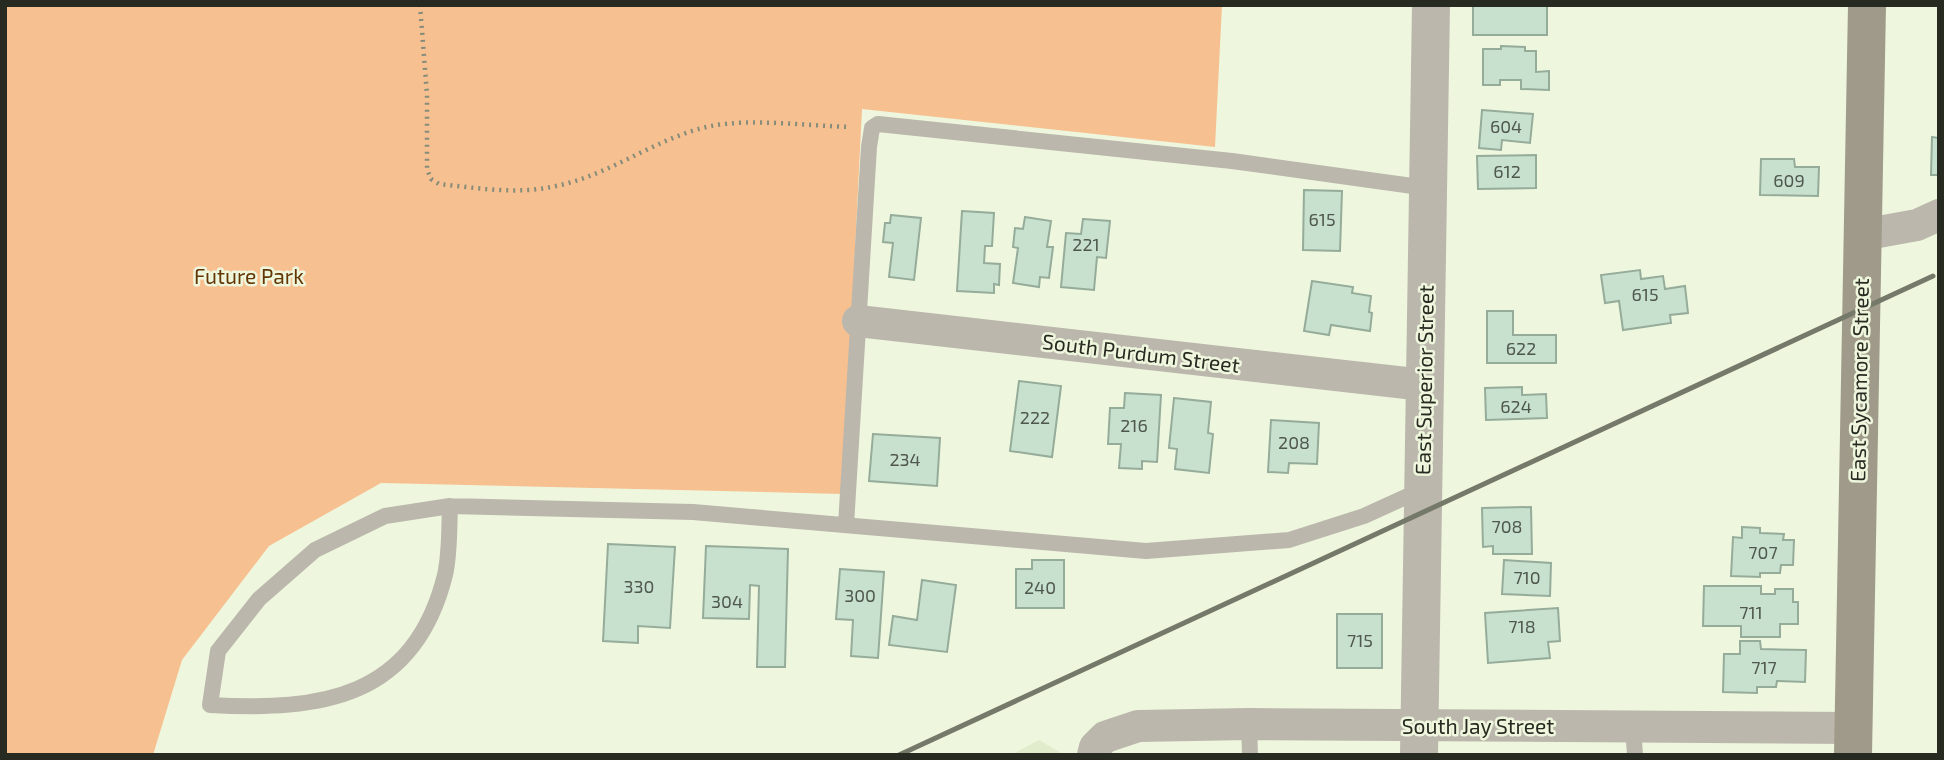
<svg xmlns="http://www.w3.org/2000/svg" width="1944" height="760" font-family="'Exo 2',sans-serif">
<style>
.built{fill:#e0eccc}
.green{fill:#f7c091}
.building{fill:#c8e0ce;stroke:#95ac9b;stroke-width:2}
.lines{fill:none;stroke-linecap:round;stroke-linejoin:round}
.path{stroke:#868c7a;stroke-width:4.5;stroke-dasharray:2 5;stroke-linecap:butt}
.service{stroke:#bbb7ac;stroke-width:16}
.minor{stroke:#bbb7ac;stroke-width:32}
.tertiary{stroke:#bbb7ac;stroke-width:38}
.secondary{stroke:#9f9a8a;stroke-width:38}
.rail{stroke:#747969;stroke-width:5}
.labels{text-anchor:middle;stroke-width:5;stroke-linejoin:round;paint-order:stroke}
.number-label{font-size:18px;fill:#4f584c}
.park-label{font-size:21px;fill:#633604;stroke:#eef7dd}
.street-label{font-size:21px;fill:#272a21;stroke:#eef7dd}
</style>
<rect width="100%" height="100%" fill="#eef7dd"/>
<path class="built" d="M 1039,740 L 1065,755 L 1011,755 Z"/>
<path class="green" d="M 5,5 L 1222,5 L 1215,147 L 862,109 L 843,494 L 381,483 L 269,546 L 182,660 L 153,755 L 5,755 Z"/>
<g class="building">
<rect x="1473" y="5" width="74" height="30"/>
<path d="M 1501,46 L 1525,47 L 1525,51 L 1536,51 L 1536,72 L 1549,71 L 1549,90 L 1521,89 L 1521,80 L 1500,80 L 1500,85 L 1483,85 L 1483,49 L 1501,49 Z"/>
<path d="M 1482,110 L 1533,114 L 1530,143 L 1502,140 L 1501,150 L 1479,148 Z"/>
<path d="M 1932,137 L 1939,138 L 1939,175 L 1931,175 Z"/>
<path d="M 1536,155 L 1536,188 L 1478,189 L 1477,156 Z"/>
<path d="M 1761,159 L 1794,159 L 1795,167 L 1819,167 L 1818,196 L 1760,195 Z"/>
<path d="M 1304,190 L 1342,191 L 1340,251 L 1303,250 Z"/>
<path d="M 962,211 L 994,213 L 992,246 L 985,246 L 984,263 L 1000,264 L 999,285 L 994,284 L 994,293 L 957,291 Z"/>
<path d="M 891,215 L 921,218 L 914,280 L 889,277 L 893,243 L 883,242 L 885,223 L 890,223 Z"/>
<path d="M 1025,217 L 1051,221 L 1047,247 L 1053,247 L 1049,278 L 1040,277 L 1039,287 L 1013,283 L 1018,248 L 1013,247 L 1015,228 L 1023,229 Z"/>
<path d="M 1083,219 L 1110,221 L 1106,258 L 1097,257 L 1094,290 L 1061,287 L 1066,233 L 1081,234 Z"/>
<path d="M 1640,270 L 1641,279 L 1663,276 L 1665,289 L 1685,286 L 1688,313 L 1670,315 L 1671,323 L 1623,330 L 1619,301 L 1605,303 L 1601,275 Z"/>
<path d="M 1312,281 L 1353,287 L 1352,293 L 1371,296 L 1369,312 L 1372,313 L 1370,331 L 1331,325 L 1329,335 L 1304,331 Z"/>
<path d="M 1487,311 L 1513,311 L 1513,335 L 1556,335 L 1556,363 L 1487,363 Z"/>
<path d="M 1019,381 L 1061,386 L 1052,457 L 1010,451 Z"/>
<path d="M 1522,387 L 1522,395 L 1546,394 L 1547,418 L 1486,420 L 1485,388 Z"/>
<path d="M 1125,393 L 1161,395 L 1157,462 L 1142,461 L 1142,469 L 1119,468 L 1121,444 L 1108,444 L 1110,408 L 1124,408 Z"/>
<path d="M 1174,398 L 1211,402 L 1208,433 L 1213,434 L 1209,473 L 1175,469 L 1177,449 L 1169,448 Z"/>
<path d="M 1271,420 L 1319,423 L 1317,464 L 1289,463 L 1288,473 L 1268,472 Z"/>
<path d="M 873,434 L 940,438 L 937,486 L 869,481 Z"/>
<path d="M 1531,507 L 1532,554 L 1493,554 L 1493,546 L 1483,547 L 1482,508 Z"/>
<path d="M 1742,527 L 1760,528 L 1760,533 L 1784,534 L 1783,540 L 1794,540 L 1793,565 L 1781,565 L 1780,573 L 1760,573 L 1760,577 L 1731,576 L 1733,537 L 1742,538 Z"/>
<path d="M 608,544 L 675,547 L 670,628 L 638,626 L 638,643 L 603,641 Z"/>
<path d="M 706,546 L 788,549 L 785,667 L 757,667 L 759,586 L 750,585 L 749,619 L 703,618 Z"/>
<path d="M 1032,560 L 1064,560 L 1064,608 L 1016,608 L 1016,569 L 1032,569 Z"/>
<path d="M 1504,560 L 1551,563 L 1550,596 L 1502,594 Z"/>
<path d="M 840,569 L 884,572 L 878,658 L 851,656 L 853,620 L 836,619 Z"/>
<path d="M 922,580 L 956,585 L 947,652 L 889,645 L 893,616 L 917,620 Z"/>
<path d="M 1704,586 L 1761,586 L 1761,594 L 1775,594 L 1775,589 L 1793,589 L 1793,602 L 1798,602 L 1798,624 L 1780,624 L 1780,637 L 1741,637 L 1741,626 L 1703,626 Z"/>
<path d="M 1558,608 L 1560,641 L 1548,642 L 1550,658 L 1488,663 L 1485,613 Z"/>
<rect x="1337" y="614" width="45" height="54"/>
<path d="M 1740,641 L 1760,641 L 1761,649 L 1806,650 L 1805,682 L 1777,681 L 1776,687 L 1757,687 L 1757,693 L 1723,692 L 1724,654 L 1740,654 Z"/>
</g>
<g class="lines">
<path class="path" d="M 420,5 L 427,95 L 427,169 L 431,179 L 439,184 C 477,188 518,195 556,186 C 611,175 657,137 711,126 C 752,118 808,126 851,127"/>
<g class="service">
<path d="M 450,506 C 449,528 450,553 445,575 C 414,699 321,711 210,705 L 218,651 L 259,599 L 315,550 L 385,516 L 450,506 L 693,512 L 1146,551 L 1289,540 L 1364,516 L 1421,490"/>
<path d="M 846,525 L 869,147 L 872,128 L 878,124 L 1232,161 L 1427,188"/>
<path d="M 1249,724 L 1250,755"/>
<path d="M 1633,727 L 1635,755"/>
</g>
<g class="minor">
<path d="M 1862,235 L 1917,225 L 1939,215"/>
<path d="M 858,321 L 1424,385"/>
<path d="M 1093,755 L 1095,747 L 1105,737 L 1138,726 L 1249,724 L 1853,728"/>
</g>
<path class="tertiary" d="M 1419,755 L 1431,5"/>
<path class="secondary" d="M 1853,755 L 1867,5"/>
<path class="rail" d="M 899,755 L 1933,276"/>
</g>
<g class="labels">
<g class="number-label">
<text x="1506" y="133">604</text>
<text x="1507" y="178">612</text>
<text x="1789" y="187">609</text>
<text x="1322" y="226">615</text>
<text x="1086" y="251">221</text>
<text x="1645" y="301">615</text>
<text x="1521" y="355">622</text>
<text x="1516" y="413">624</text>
<text x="1035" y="424">222</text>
<text x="1134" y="432">216</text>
<text x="1294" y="449">208</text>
<text x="905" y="466">234</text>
<text x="1507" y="533">708</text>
<text x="1763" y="559">707</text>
<text x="1527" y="584">710</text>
<text x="639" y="593">330</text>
<text x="1040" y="594">240</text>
<text x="860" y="602">300</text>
<text x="727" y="608">304</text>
<text x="1751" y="619">711</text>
<text x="1522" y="633">718</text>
<text x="1360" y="647">715</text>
<text x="1764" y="674">717</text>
</g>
<g class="park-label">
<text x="249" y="284">Future Park</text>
</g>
<g class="street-label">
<text transform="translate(1141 354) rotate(7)" y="7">South Purdum Street</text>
<text transform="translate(1425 380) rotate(-89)" y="7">East Superior Street</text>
<text transform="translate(1860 380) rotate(-89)" y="7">East Sycamore Street</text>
<text x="1478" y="734">South Jay Street</text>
</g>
</g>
<rect width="1944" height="760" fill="none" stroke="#272a21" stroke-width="14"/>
</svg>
